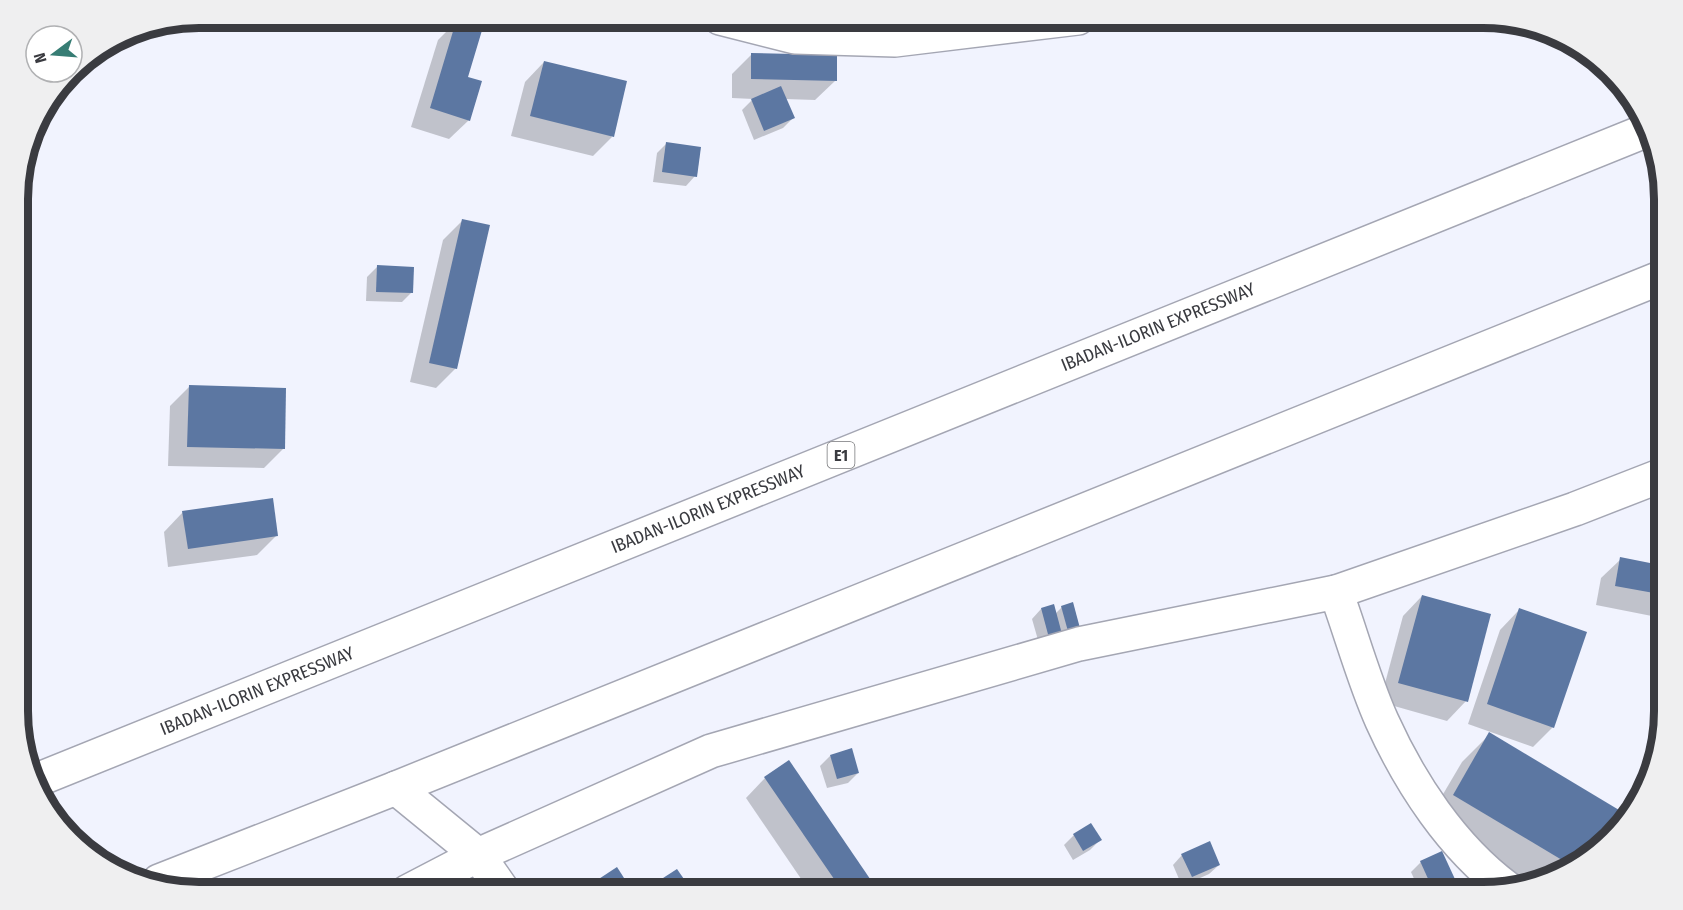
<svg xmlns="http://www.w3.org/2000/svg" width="1683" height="910" font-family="'Fira Sans Condensed',sans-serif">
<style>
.shadow{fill:#0003}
.building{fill:#5c77a2}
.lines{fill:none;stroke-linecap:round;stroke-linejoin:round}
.street-casing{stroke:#a4a6b3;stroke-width:36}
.highway-casing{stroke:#a4a6b3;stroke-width:36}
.street{stroke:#fff;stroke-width:33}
.highway{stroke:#fff;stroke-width:33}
.labels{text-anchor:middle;stroke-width:6;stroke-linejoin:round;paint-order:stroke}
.shield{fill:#fff;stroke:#757679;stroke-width:1.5}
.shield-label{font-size:16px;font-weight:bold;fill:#3a3b40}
.street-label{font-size:18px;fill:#3a3b40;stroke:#fff}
.rim{fill:none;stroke:#3a3b40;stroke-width:8}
</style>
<rect width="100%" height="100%" fill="#f1f3fe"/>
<g class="shadow">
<path d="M 458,20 L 466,78 L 469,120 L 449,139 L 411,127 L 438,40 Z"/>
<path d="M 752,54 L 835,81 L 815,100 L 785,99 L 793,118 L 783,128 L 754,140 L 742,110 L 753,99 L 732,98 L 732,74 Z"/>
<path d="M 544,62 L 612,137 L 593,156 L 511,136 L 525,82 Z"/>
<path d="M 667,143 L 695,176 L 686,186 L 653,182 L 657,153 Z"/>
<path d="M 463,220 L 456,368 L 436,388 L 410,382 L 443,240 Z"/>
<path d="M 377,267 L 412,292 L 402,302 L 366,301 L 367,277 Z"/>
<path d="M 189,387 L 284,448 L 264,468 L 168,466 L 170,406 Z"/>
<path d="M 183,512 L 276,536 L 257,555 L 168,567 L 164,532 Z"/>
<path d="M 1621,559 L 1665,567 L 1665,616 L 1662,618 L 1596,605 L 1601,578 Z"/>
<path d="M 1422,596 L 1466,701 L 1447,721 L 1380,702 L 1403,616 Z"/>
<path d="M 1062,607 L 1080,632 L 1040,647 L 1032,619 L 1041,609 L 1055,614 Z"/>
<path d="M 1519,610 L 1553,727 L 1533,747 L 1468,724 L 1500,630 Z"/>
<path d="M 1490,734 L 1584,862 L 1525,882 L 1426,823 L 1462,762 Z"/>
<path d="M 830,756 L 858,773 L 848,783 L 827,788 L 820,766 Z"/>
<path d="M 765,778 L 877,892 L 810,892 L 746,798 Z"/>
<path d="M 1074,835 L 1100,840 L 1090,850 L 1073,860 L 1064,845 Z"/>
<path d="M 1182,855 L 1219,865 L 1209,874 L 1182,886 L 1173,865 Z"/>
<path d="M 1421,862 L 1456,892 L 1420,892 L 1411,872 Z"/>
</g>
<g class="building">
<path d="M 457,18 L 483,27 L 468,77 L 482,81 L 470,121 L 430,108 Z"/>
<path d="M 751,53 L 837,55 L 837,81 L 751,79 Z"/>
<path d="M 544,61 L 627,81 L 614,137 L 530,116 Z"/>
<path d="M 781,86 L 795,118 L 764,131 L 751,99 Z"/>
<path d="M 666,142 L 701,147 L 697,177 L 662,172 Z"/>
<path d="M 462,219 L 490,225 L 457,369 L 429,363 Z"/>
<path d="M 377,265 L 414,267 L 413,293 L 376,292 Z"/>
<path d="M 189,385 L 286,388 L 285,449 L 187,447 Z"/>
<path d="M 273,498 L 278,536 L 188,549 L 182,511 Z"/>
<path d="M 1620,557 L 1665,566 L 1665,595 L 1615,586 Z"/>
<path d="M 1422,595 L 1491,614 L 1468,702 L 1398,683 Z"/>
<path d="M 1073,602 L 1081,632 L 1069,635 L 1061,606 Z"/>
<path d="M 1054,604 L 1062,634 L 1049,638 L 1041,608 Z"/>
<path d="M 1519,608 L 1587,632 L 1554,728 L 1487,704 Z"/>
<path d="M 1489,732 L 1624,813 L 1615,829 L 1584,862 L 1572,866 L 1453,795 Z"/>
<path d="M 852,748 L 859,773 L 837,779 L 830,755 Z"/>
<path d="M 789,760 L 879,892 L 843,892 L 764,777 Z"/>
<path d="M 1091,823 L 1102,840 L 1083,851 L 1073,834 Z"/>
<path d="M 1210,841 L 1220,865 L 1192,877 L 1181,854 Z"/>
<path d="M 1442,851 L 1460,890 L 1457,892 L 1434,892 L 1420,861 Z"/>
<path d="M 617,867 L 633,892 L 579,892 Z"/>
<path d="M 677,869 L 686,882 L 671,892 L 648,892 L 646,889 Z"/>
<path d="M 223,881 L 228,892 L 197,892 Z"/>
</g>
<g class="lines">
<defs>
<g id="street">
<path d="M 720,18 L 795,37 L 895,40 L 1078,18"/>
<path d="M 1336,592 L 1575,509 L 1665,474"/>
<path d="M 396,788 L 478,855 L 504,892"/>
<path d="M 407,892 L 478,855 L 711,751 L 1079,644 L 1336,592 C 1351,633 1364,681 1382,721 C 1410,783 1452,847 1507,888"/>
</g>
<g id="highway">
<path d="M 37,780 L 1645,131"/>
<path d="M 159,881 L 396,788 L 1665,276"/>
</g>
</defs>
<use href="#street" class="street-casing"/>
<use href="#highway" class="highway-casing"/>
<use href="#street" class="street"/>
<use href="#highway" class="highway"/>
</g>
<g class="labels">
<rect class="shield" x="827.5" y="442" width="27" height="26" rx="4.5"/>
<g class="shield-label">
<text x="841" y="461">E1</text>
</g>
<g class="street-label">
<text transform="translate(1158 327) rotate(-22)" y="6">IBADAN-ILORIN EXPRESSWAY</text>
<text transform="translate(708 509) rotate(-22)" y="6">IBADAN-ILORIN EXPRESSWAY</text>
<text transform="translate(257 691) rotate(-22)" y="6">IBADAN-ILORIN EXPRESSWAY</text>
</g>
</g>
<path d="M0 0H1683V910H0ZM199 28H1483A171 171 0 0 1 1654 199V711A171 171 0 0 1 1483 882H199A171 171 0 0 1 28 711V199A171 171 0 0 1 199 28Z" fill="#efeff0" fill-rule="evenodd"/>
<path class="rim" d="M199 28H1483A171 171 0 0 1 1654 199V711A171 171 0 0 1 1483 882H199A171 171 0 0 1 28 711V199A171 171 0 0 1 199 28Z"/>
<g transform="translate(54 54) rotate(254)"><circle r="28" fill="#ffffff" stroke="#b0b1b3" stroke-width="1.5"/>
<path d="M0-4.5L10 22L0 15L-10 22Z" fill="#377d74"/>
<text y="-9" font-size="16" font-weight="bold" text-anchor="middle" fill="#3a3b40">N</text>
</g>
</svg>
